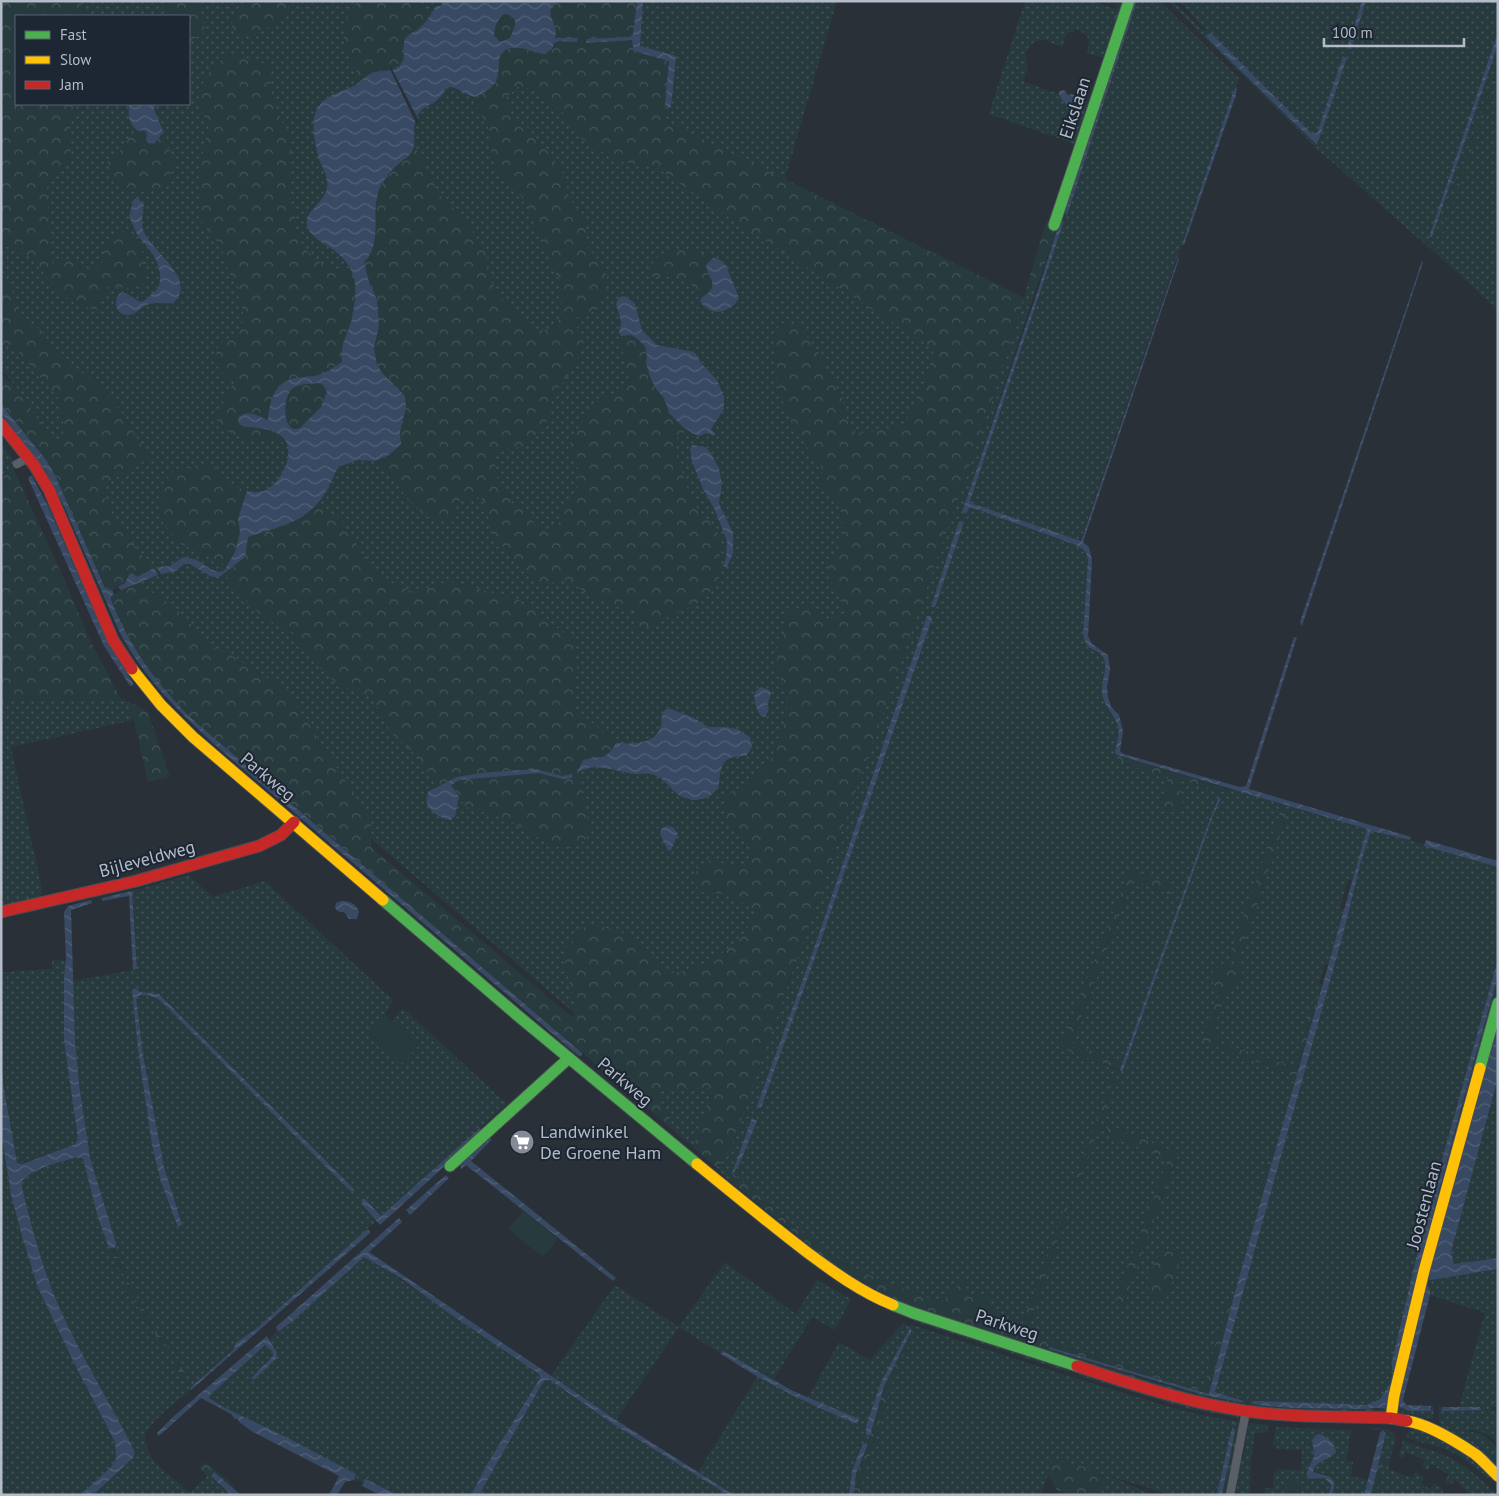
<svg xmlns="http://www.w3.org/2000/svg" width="1499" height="1496" font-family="'PT Sans',sans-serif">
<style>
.grass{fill:url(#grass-dots);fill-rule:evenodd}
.forest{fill:url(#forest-crowns)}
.wetland{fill:url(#wetland-marsh)}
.pitch{fill:#273a3e}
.water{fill:url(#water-waves);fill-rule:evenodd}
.pier{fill:#2a3038}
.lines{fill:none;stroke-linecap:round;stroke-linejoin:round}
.street-casing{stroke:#484c53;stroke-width:9}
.fast-casing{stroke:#484c53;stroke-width:13}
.slow-casing{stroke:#484c53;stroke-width:13}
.jam-casing{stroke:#484c53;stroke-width:13}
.street{stroke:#5a5e66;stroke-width:8}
.fast{stroke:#4caf50;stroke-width:11}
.slow{stroke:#ffc107;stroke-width:11}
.jam{stroke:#c62828;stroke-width:11}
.labels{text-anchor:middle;stroke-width:4;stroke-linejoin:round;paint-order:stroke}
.street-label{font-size:18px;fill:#b4bcc9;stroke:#1d2633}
.poi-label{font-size:18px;fill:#b4bcc9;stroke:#1d2633;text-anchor:start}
</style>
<defs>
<pattern id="grass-dots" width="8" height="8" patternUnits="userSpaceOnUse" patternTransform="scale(1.25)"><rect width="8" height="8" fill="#273a3e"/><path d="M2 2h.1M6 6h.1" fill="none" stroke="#445559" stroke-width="1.8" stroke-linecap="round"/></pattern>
<pattern id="forest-crowns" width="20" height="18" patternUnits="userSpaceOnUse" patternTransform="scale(1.25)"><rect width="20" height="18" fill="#273a3e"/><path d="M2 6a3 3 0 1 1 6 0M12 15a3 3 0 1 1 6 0" fill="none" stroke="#445559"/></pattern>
<pattern id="wetland-marsh" width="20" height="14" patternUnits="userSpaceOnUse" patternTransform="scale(1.25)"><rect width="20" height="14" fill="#273a3e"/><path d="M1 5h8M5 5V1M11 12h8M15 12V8" fill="none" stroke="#445559"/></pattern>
<pattern id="water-waves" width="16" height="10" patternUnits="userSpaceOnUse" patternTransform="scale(1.25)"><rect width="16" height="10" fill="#384963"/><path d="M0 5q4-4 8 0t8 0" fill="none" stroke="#526178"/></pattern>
</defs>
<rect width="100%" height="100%" fill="#2a3038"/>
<g class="grass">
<path d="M 1,1 L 837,1 L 785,179 L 1024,298 L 1027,286 L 1036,289 L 962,512 L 966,514 L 970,507 L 1076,545 C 1084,549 1086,551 1088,559 L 1083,635 L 1089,648 L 1103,657 L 1106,668 L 1102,685 L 1107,709 L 1115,718 L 1118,726 L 1116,758 L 1142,770 L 1168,777 L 1161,809 L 1177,779 L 1224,792 L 1231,790 L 1239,791 L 1367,829 L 1358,863 L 1352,880 L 1348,880 L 1340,908 L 1344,909 L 1328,965 L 1325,964 L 1319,983 L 1322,985 L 1318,999 L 1314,999 L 1295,1068 L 1220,1043 L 1213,1028 L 1226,995 L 1243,971 L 1220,992 L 1202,1041 L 1296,1077 L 1276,1149 L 1272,1147 L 1258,1196 L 1262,1201 L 1233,1299 L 1230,1297 C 1221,1327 1209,1358 1205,1390 L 1026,1334 L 1069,1207 L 1068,1200 L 1016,1341 L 995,1334 L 995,1314 L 965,1297 L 965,1280 L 941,1303 L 880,1280 L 846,1264 L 792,1225 L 733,1175 L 730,1181 L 716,1167 C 725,1162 729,1150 733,1142 L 991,404 L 1019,314 L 693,1147 L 667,1125 L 671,1119 L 653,1089 L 662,1088 L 348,819 L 149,628 L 112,547 L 16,387 L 1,369 ZM 16,16 L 189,16 L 189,104 L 16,104 ZM 931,616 L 932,619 L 816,955 L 761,1108 L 757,1106 C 819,944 867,777 931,616 ZM 1219,797 L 1221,799 L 1213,816 L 1122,1072 L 1061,1047 L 1130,869 L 1175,888 L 1170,895 L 1133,879 L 1072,1044 L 1122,1064 L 1207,827 ZM 752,1118 L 757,1121 L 740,1163 L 733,1174 L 732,1173 ZM 1109,1125 L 1178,1154 L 1131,1283 L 1125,1305 L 1115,1301 L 1168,1159 L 1106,1134 Z"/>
<path d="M 1025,1 L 1092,1 L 1115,9 L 1105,58 L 1086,53 C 1092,42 1089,33 1076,30 L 1067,34 L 1062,46 C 1055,46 1050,41 1043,40 C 1033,39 1025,49 1026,58 C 1026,64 1028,61 1027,67 C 1027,72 1024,76 1024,82 L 1059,94 L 1061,97 L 1075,101 L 1075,97 L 1088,101 L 1075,144 L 989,114 Z"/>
<path d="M 1137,1 L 1160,1 L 1239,78 L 1080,541 L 971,503 L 970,501 L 1063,224 L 1060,221 L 1065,213 L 1067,214 Z"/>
<path d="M 1168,1 L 1173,1 L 1203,31 L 1205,29 L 1179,1 L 1362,1 L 1347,47 L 1351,48 L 1366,1 L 1498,1 L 1498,32 L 1429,236 L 1432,237 L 1498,43 L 1498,311 L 1468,282 L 1317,149 ZM 1343,56 L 1317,147 L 1240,71 L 1239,68 L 1312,134 L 1317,134 Z"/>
<path d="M 1,443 L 15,462 L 14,470 L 4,474 L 1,472 L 3,459 Z"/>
<path d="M 121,699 L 128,702 L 134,720 L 11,747 L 42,889 L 41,898 L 1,908 L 1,700 Z"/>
<path d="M 1371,831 L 1410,840 L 1498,867 L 1498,959 L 1425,1220 L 1392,1361 L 1398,1359 C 1427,1230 1462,1103 1498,976 L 1498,995 L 1463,1118 L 1387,1412 L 1375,1413 L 1377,1409 L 1383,1407 L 1387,1386 C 1383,1397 1379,1402 1367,1405 L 1261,1401 L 1254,1401 L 1253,1405 L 1244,1403 L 1244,1400 L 1215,1392 L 1227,1342 L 1345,927 L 1360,865 Z"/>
<path d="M 189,875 L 212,897 L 265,881 L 393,1000 L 385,1014 L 369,1033 L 403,1063 L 418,1046 L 392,1021 L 403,1008 L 507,1104 L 381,1216 L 365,1199 L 361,1203 L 376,1221 L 257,1328 L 236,1343 L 233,1350 L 191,1388 L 191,1390 C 180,1399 146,1424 145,1437 C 145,1443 149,1455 153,1459 C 162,1471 177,1481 188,1491 L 191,1492 L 207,1476 L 211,1476 L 231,1495 L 93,1495 L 133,1458 L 135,1452 C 114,1409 88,1368 67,1324 C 46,1281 33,1234 22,1187 L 22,1181 C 36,1167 58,1163 77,1157 L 83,1160 L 98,1217 L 109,1248 L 116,1243 C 106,1215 96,1186 90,1158 C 77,1100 75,1040 72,981 L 137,969 L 132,891 ZM 135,988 L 140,992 L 160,994 L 355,1190 L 271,1111 L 161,1001 C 154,997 144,994 136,997 L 143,1055 L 164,1167 L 181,1225 L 178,1227 L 152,1145 L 138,1050 L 132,990 ZM 115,1250 C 130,1294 157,1334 185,1372 L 177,1369 L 129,1292 L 110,1251 Z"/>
<path d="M 52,960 L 66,960 C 60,1021 70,1079 78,1139 L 75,1144 L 18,1164 L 15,1157 L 1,1062 L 1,972 L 52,969 Z"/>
<path d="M 1498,1024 L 1428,1278 L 1431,1280 L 1498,1269 L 1498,1407 L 1491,1407 L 1491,1410 L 1498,1412 L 1498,1443 C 1487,1433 1479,1428 1465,1431 L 1482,1434 L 1498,1448 L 1498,1468 L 1441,1428 L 1439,1419 L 1439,1406 L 1442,1407 L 1441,1408 L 1480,1407 L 1459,1407 L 1485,1313 L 1430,1295 L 1430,1289 L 1399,1405 L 1432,1409 L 1431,1406 L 1434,1406 L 1433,1418 L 1432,1419 L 1400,1412 L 1396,1407 L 1427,1267 Z"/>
<path d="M 1498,1078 L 1498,1258 L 1454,1264 L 1451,1252 Z"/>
<path d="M 1,1131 L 11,1195 L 38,1288 L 76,1367 L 115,1442 L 116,1459 L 111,1467 L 80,1495 L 1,1495 Z"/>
<path d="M 364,1257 C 424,1293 481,1335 539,1374 L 540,1378 L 486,1466 L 471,1495 L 398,1495 L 365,1480 L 363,1482 L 354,1480 L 356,1475 L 225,1408 L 209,1398 L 210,1395 L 265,1345 L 272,1351 L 273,1356 L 251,1377 L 254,1380 L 276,1359 L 270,1339 L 277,1330 L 279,1331 L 294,1320 Z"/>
<path d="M 725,1262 L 796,1314 L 817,1280 L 851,1299 L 835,1330 L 812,1317 L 774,1379 L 761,1371 L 758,1376 L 806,1401 L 839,1342 L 870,1360 L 903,1323 L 909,1326 L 910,1324 C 973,1345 1035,1366 1098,1385 C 1143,1399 1188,1414 1235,1421 L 1230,1435 L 1217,1495 L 1172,1495 L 1106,1475 L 1154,1495 L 1103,1495 L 1103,1477 L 1094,1474 L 1098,1470 L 1053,1461 L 1041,1495 L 860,1495 L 860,1488 L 895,1373 L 913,1335 L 908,1339 L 873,1427 L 854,1484 L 854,1495 L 734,1495 L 698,1472 L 757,1377 L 679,1327 L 616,1420 L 551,1376 L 615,1285 L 679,1327 Z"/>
<path d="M 917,1319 L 1068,1368 L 1071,1373 L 913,1321 Z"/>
<path d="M 1081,1372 L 1238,1415 L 1239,1418 L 1189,1409 L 1077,1375 Z"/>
<path d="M 546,1380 L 550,1380 L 613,1424 L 728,1495 L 479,1495 L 543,1382 Z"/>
<path d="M 1249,1423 L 1268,1425 L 1267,1432 L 1255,1433 L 1251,1459 L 1250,1495 L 1236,1492 L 1241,1458 L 1243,1458 Z"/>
<path d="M 1276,1427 L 1351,1430 L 1346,1461 L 1353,1462 L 1351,1476 L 1368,1480 L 1364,1495 L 1332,1495 L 1334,1489 L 1326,1474 L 1313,1472 L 1314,1467 L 1321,1460 L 1327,1458 L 1335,1447 L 1323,1435 L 1311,1443 L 1314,1456 L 1307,1470 L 1312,1479 L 1325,1478 L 1331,1485 L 1330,1494 L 1299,1495 L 1300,1488 L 1292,1480 L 1287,1486 L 1289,1495 L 1265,1495 L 1265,1488 L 1273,1488 L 1274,1472 L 1276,1472 L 1277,1469 L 1301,1470 L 1302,1450 L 1278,1449 L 1273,1444 Z"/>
<path d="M 1371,1428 L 1387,1429 L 1396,1436 L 1388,1469 L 1412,1478 L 1415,1472 L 1424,1477 L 1421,1483 L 1430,1489 L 1434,1483 L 1444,1491 L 1441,1495 L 1375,1495 L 1386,1457 L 1381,1455 L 1385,1432 L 1385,1430 L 1372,1430 Z"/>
<path d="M 1416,1428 C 1443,1437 1470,1455 1490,1476 L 1488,1478 C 1474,1465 1457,1453 1439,1447 C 1427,1443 1416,1442 1405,1436 L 1409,1431 Z"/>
<path d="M 1403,1440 C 1415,1446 1427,1449 1440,1453 C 1462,1462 1480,1477 1496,1495 L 1465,1495 L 1468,1492 L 1455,1480 L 1450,1485 L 1445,1481 L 1449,1475 L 1431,1464 L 1428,1470 L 1422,1467 L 1425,1460 L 1406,1452 L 1403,1458 L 1399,1456 Z"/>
</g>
<g class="forest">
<path d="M 1,1 L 82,1 L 81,4 L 88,16 L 16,16 L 16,104 L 76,104 L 70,127 L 71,158 L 47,187 L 49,238 L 53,264 L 66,259 L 75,261 L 90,270 L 102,263 L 105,243 L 118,229 L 134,239 L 146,258 L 147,282 L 129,288 L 108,287 L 100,299 L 103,310 C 78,309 63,296 47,278 C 43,273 41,266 36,262 C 27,254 13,248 1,245 Z"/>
<path d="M 164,1 L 201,1 L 199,7 L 206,31 L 189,42 L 189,16 L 169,16 Z"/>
<path d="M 245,1 L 293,1 L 279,21 L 260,32 L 242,37 L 232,30 L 232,19 Z"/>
<path d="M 359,1 L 413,1 L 431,15 L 417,30 L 408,35 L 405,40 L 404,57 L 400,65 L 393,69 L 370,73 L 355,85 L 357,72 C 342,52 336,19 359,1 Z"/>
<path d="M 558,1 L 637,1 L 633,34 L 630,37 L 587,39 L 586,43 L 632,40 L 635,51 L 669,61 L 664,120 L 1024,298 L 991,404 L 733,1142 C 729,1150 725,1162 716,1167 L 693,1147 L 713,1088 L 654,1089 L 671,1120 L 667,1125 L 192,719 C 161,688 120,641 111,597 L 121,590 L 139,584 L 170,604 L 185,617 L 207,644 L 234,657 L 287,690 L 371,821 L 371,847 L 573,1018 L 576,1010 L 565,965 L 566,948 C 569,945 573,943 575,940 C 578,936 578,931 583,928 C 588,925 596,926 601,927 C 628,931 634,939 651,959 C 655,964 659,969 665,971 C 684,980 729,951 742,937 C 748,929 752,920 755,910 L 726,894 L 699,892 L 694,874 L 706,860 L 743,867 L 751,854 L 747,839 L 729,828 L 725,799 L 730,792 L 745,786 L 769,764 L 786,718 L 788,700 L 776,666 L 776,651 L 784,633 L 786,608 L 795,609 L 810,606 L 828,619 L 847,615 L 830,579 L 829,563 L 834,561 C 841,543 847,520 837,501 C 833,495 823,492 821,484 C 820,479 823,474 822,469 C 820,461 814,456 809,450 C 800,438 792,424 786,410 C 775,385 775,360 773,334 L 782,323 L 798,326 L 810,340 L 821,357 L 828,372 L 842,397 L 848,423 L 856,433 L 873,432 L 903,425 C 920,397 926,380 934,349 L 724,214 L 657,168 L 616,161 L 579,137 L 564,114 L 537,91 L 519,86 L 505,99 L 513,119 L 527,127 L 551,155 L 566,178 L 568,196 L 585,220 L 587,246 L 603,267 L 607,277 L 607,285 L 598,309 L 593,312 L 576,318 L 574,320 L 581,335 L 583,342 L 580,352 L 575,366 L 562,384 L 553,394 L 548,420 L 539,429 L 531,443 L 524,448 L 510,447 L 494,457 L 497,477 L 505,487 L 512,503 L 528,511 L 534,524 L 545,531 L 559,525 L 560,508 L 569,501 L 581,482 L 577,465 L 568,447 L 591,405 L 599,400 L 612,395 L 625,387 L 629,375 L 620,342 L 621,336 L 631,335 L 639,339 L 645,346 L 647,354 L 646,363 L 656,389 L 664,398 L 669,409 L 687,430 L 675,440 L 685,483 L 697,508 L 717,529 L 720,547 L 719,574 L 712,589 L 706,597 L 700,602 L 637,631 L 636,613 L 593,598 L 568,580 L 543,584 L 531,577 L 493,536 L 489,519 L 481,497 L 458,501 L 452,523 L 426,516 L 407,498 L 391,475 L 375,461 L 389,455 L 401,444 L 400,432 L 405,417 L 399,389 L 383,374 L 377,365 L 374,348 L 379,325 L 377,300 L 369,281 L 364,262 L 372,254 L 378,191 L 394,168 L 410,155 L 414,147 L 419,153 L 439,195 L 460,215 L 488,253 C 488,257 486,264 487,268 C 492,292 517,316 534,331 L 550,330 L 562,316 L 562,300 L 558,278 L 540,240 L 526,203 L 515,188 L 497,170 L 491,152 L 491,133 L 471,96 C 485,99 494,82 498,72 C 500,64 497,56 505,50 C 511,47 543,49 552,49 L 553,43 L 566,41 L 566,37 L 555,38 C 555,34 555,28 554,24 C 552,14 547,8 558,1 Z"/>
<path d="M 1118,1 L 1134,1 L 1065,213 L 1060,221 L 1036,289 L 1027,286 L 1045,225 L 1054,215 L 1088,101 L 1105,58 L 1115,9 Z"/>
<path d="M 504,14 L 509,15 L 515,20 L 516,25 L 510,38 L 500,42 L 494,36 C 495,26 496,21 504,14 Z"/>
<path d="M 231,53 L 269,65 L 272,97 L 292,145 L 288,194 L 295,213 L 295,231 L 305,249 L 321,264 L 340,269 L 350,268 L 354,276 L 356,286 L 352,319 L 343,341 L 342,362 C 325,374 309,376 289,380 L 269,421 L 262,418 L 242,426 C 259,429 276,428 286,443 L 285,444 L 278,439 L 268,439 L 261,442 L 243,438 L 221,429 L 215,414 L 221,407 L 235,380 L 227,380 L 217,365 L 216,355 L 218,346 L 225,339 L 237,337 L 244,318 L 238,287 L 231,277 L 220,245 L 202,223 L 199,206 L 199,170 L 209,125 L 200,109 L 200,88 L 213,66 Z"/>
<path d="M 1498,67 L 1498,75 L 1437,248 L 1435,248 Z"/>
<path d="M 1239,68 L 1317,145 L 1317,147 L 1239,71 Z"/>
<path d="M 144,130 L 154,144 L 159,138 C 178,155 175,162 168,184 L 149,192 L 126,191 L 112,176 L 107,162 C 112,158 116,155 120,151 C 129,141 127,133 144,130 Z"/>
<path d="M 676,249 L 700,252 L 713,258 L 708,261 L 709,276 C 720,288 704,293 700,301 C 687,275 688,275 659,277 C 654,277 652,278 648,274 C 653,258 661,253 676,249 Z"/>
<path d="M 1,279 C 5,283 10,287 12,291 C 21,313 10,320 40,328 L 50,345 L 63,358 L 96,383 L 121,411 L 149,458 L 105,484 C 105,487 103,492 104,496 C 105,508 142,554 151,569 L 110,591 L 105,588 L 55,475 L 46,460 L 1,404 L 1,373 L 13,385 L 56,443 L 62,436 L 64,428 L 59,399 L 18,351 L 11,346 L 1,345 Z"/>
<path d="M 319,383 L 323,385 L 327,392 L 321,407 L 300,428 C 282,436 282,397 292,389 C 299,383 311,384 319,383 Z"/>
<path d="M 202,464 C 220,465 220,474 232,484 C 236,487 242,489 247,491 L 238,519 L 240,533 L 235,552 L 228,566 L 179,543 L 161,520 L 162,489 L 170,473 Z"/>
<path d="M 14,470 L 63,577 L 90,640 L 121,699 L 1,700 L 1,495 L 4,474 Z"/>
<path d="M 316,505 L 341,519 L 362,553 L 388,581 L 415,593 L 449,581 L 519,600 L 575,641 L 577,668 L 575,682 L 576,709 L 616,743 L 612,752 L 604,758 L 592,758 L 578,771 L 581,777 L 583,795 L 591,834 L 575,848 L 550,846 L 524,828 L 500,817 L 466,807 L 451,785 L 459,780 L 474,778 L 539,773 L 562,779 L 572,778 L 572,774 L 562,776 L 545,770 L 480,773 L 457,777 L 437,788 L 420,759 L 390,732 L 371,696 L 338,685 L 315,662 L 292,632 L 266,619 L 255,610 L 236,590 L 225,574 L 245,557 L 248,537 L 301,518 Z"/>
<path d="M 128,702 L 139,706 L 148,713 L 170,777 L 148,782 L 134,720 Z"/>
<path d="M 1117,755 L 1231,790 L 1224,792 L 1178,779 L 1183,804 L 1177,813 L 1161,809 L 1168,777 L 1142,770 L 1116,758 Z"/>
<path d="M 1281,810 L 1288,812 L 1239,960 L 1230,954 Z"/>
<path d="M 1130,869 L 1175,887 L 1170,895 L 1133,879 L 1072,1043 L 1122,1064 L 1120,1070 L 1060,1047 Z"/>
<path d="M 1222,962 L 1238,966 L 1243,971 L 1226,995 L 1213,1028 L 1221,1043 L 1295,1067 L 1314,999 L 1318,999 L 1296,1077 L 1202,1041 L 1220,992 L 1209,977 Z"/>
<path d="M 1113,1076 L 1117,1078 L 1079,1181 L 1075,1180 Z"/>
<path d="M 1109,1125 L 1178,1153 L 1131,1283 L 1125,1305 L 1115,1301 L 1168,1159 L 1106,1134 Z"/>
<path d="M 1272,1147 L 1276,1149 L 1262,1201 L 1258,1196 Z"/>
<path d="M 733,1174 L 792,1225 L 846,1264 L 880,1280 L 941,1303 L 965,1279 L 966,1297 L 988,1296 L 995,1314 L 995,1334 L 908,1305 L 845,1274 L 730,1181 Z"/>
<path d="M 1068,1199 L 1069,1207 L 1026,1334 L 1205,1390 L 1207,1372 L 1230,1296 L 1233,1299 L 1209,1394 L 1049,1347 C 1113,1369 1177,1392 1244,1403 L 1240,1406 C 1164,1392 1089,1365 1016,1341 Z"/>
<path d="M 1170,1248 L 1181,1258 L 1167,1297 L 1155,1299 L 1145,1283 L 1159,1254 Z"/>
<path d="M 912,1330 L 913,1335 L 895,1373 L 860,1488 L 860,1495 L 854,1495 L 856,1473 L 868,1444 L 884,1386 Z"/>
<path d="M 1253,1404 L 1303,1408 L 1377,1409 L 1375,1413 L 1252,1408 Z"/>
<path d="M 1235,1421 L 1241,1423 L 1228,1495 L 1222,1495 L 1235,1431 L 1234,1426 L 1233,1426 Z"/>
<path d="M 1381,1455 L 1386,1456 L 1375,1495 L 1371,1495 Z"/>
<path d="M 1053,1460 L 1099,1470 L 1094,1474 L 1103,1477 L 1103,1495 L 1068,1495 L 1057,1490 L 1048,1475 Z"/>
<path d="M 205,1462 L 230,1482 L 237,1491 L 215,1473 L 211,1476 L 207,1476 L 199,1468 Z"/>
<path d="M 1296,1480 L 1299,1482 L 1299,1495 L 1289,1495 L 1287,1486 L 1290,1481 Z"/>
</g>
<path class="wetland" d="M 114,1250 C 131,1293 157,1334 185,1372 L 181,1376 L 129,1292 L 110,1251 Z"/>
<g class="pitch">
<path d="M 385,1014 L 418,1046 L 403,1063 L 368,1032 Z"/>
<path d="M 524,1211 L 558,1239 L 543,1257 L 508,1229 Z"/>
</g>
<g class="water">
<path d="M 445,1 L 558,1 C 540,13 560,23 555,38 L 578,38 L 577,42 L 559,41 L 554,43 L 552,49 L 545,54 C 535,53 525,47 514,48 C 493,48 502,68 496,81 C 492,89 483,93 475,97 C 464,95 458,86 447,87 C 444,92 441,97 436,101 C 430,105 424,107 420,112 C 410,124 417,138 413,149 C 412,154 408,156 403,160 C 394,167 381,181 378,193 C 371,217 383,242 364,262 L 369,282 L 377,300 L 379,325 L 374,348 L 377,365 L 383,374 L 405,396 L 406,407 L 400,432 L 401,444 L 389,455 L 375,461 L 358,460 L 338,467 C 332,480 326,495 316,505 C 299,524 271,529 248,537 L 245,557 L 218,578 L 210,576 L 190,564 L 184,564 L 176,571 L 161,574 L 157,567 L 170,566 L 183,557 L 197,560 L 210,569 L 218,572 L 224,571 L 235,552 L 240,533 L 238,519 L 247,491 C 253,492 260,493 266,490 C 282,482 299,448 280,435 C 270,428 254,428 242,426 L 238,422 L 239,417 C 249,409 258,416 268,420 C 269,404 273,385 291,379 C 299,377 307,377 315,376 C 325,373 334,368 342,362 C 340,342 348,336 352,318 C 354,308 356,295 355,284 C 354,267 341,255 328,246 C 320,241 312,237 308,228 C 300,211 330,202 327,182 C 326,174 324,169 320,162 C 318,158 317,151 316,147 C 313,131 310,114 323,101 C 333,93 347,90 357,84 C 362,80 367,75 372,73 C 381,70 391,72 398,67 C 408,60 401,48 405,39 C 408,34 413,33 417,30 C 425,24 431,15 436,6 L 441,6 ZM 504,14 L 509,15 L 515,20 L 515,25 L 510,38 L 500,42 L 494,36 C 495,26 496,21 504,14 ZM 319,383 L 323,385 L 327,392 L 321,407 L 300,428 C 282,436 282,397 292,389 C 299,383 311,384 319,383 Z"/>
<path d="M 637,1 L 643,1 L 640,46 L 676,56 L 671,107 L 669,108 L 665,105 L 669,61 L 634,51 L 632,40 L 586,43 L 587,39 L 630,37 L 633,34 Z"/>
<path d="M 1134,1 L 1137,1 L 1067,215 L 1065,213 L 1069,199 Z"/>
<path d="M 1362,1 L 1366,1 L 1351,49 L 1349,49 L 1347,47 Z"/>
<path d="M 1498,32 L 1498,43 L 1491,65 L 1432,237 L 1429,237 Z"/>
<path d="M 1211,33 L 1312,134 L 1317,133 L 1343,56 L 1347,58 L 1317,145 L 1207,38 L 1206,35 Z"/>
<path d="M 1237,86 L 1236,95 L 1184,245 L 1182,245 L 1234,90 Z"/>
<path d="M 1064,90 L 1068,95 L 1072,94 L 1074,95 L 1075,101 L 1077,105 C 1069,110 1062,101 1059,94 L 1059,91 Z"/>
<path d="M 129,104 L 156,104 L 154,109 L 163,131 L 159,138 L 154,144 L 149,143 L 146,140 L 147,134 L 144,130 L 138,131 C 128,123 128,116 129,104 Z"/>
<path d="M 138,198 L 144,205 C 143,213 140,223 144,232 C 152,252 199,280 173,303 C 165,304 156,302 149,304 C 142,306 136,315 129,315 C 115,316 113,301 120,293 L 126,293 L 140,302 C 146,301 148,297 153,293 C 159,288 160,286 160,277 C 160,258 147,248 137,234 C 134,228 132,222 129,216 L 134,199 Z"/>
<path d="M 1060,221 L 1063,224 L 970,501 L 971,503 L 1081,541 L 1178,258 L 1179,259 L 1083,542 L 1089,547 L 1092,560 L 1088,636 L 1092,644 L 1108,655 L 1110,669 L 1107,687 L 1108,696 L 1111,707 L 1119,715 L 1123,731 L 1120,751 L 1123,754 L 1240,787 L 1246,786 L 1294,637 L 1297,637 L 1249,789 L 1411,837 L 1410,840 L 1371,831 L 1360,865 L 1345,927 L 1215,1392 L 1244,1401 L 1244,1403 L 1203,1395 L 1049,1349 L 1049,1347 L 1209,1394 L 1233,1299 L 1367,829 L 1117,755 L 1115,753 C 1116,745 1120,734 1118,726 C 1114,713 1103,707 1102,691 C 1101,680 1109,668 1103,657 C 1096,647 1087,653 1083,635 L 1088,559 C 1086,551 1084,549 1076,545 L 970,507 L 966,514 L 962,512 L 1038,290 Z"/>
<path d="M 713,258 L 720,260 L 726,265 L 739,298 C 731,313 710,318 700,301 C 702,296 705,296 709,292 C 718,283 707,275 706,265 Z"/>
<path d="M 1422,261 L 1423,262 L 1302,626 L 1300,622 Z"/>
<path d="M 622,296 L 627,297 L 635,304 L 642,330 L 657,345 L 694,352 L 698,357 L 701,363 L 717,380 L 724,397 L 724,409 L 711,429 L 715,434 L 714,436 L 707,433 L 699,436 L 694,434 L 683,427 L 669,413 L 664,398 L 656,389 L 650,377 L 646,363 L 647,354 L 645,346 L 635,337 L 631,335 L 621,336 L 619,333 L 621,321 L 616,304 L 618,299 Z"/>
<path d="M 1,404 L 46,460 L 55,475 L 105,588 L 107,590 L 112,590 L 114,594 L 111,597 L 111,600 C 130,648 156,683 192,719 L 554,1029 L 582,1053 L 582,1055 L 579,1056 L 574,1052 L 215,745 C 176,709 144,678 119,631 L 64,506 L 45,470 L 1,413 Z"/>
<path d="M 692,445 L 705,447 L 711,453 L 719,469 L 722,484 L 719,503 L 733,533 L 733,553 L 727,567 L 723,566 L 726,558 L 727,541 L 714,508 L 704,491 L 692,462 L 690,449 Z"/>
<path d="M 30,476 L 32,476 L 48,506 L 106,639 L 133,683 L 133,686 L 130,686 L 104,646 L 28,478 Z"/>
<path d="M 959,521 L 964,522 L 935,607 L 931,607 Z"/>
<path d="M 154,568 L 158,575 L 121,590 L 118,587 L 125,583 L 129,575 L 132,573 L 137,577 Z"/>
<path d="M 927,616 L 931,616 L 932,619 L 816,955 L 761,1108 L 757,1106 L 812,954 Z"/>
<path d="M 761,687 L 769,690 L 771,693 L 767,707 L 769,710 L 765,717 L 761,716 C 756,709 753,700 755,692 Z"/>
<path d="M 668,708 L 694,718 L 708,727 L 724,727 L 737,729 L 750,737 L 752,747 L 746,756 C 723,756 721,763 719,784 C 717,795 702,801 692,800 C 671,796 668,779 654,775 C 649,773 641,774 635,774 C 617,772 595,761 579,772 L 578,771 L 583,760 C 601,756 606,761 616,743 C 632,744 657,745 661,725 C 663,717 659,713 668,708 Z"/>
<path d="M 536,769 L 562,776 L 572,774 L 573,776 L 572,778 L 562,779 L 539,773 L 459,780 L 451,785 L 459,797 L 455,816 L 451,820 C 437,818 420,807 429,791 L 457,777 L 480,773 Z"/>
<path d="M 1219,797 L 1221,799 L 1213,816 L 1122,1073 L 1120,1070 L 1207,827 Z"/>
<path d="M 666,826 L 673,827 L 678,834 L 671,850 L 668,851 L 660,834 L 662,828 Z"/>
<path d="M 1426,840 L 1498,861 L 1498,867 L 1424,846 Z"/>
<path d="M 132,891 L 137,969 L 133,970 L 129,896 L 102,901 L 102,898 Z"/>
<path d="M 91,900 L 92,903 L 71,910 L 75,1041 L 79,1084 L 90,1158 L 116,1243 L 115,1248 L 109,1248 L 98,1218 L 83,1159 L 77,1157 C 58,1163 36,1167 22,1181 L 22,1187 C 33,1234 46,1281 67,1324 C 88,1368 114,1409 135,1452 L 133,1458 L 93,1495 L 80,1495 L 111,1467 L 116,1459 L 115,1442 L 76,1367 L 38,1288 L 22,1236 L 11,1195 L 1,1131 L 1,1062 L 4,1088 L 17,1163 L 22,1164 L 75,1144 L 78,1139 L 64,1041 L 64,976 L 66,960 L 64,912 L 68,906 Z"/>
<path d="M 341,901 C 349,901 355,903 359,911 L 357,919 L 349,919 L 344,912 C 339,912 337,912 335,907 L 336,903 Z"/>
<path d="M 1498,959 L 1498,976 C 1462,1103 1427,1230 1398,1359 L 1394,1370 L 1392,1370 L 1392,1361 L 1425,1220 Z"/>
<path d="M 135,988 L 140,992 L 159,994 L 355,1190 L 352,1192 L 333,1174 L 161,1001 C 154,997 144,993 136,997 L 143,1055 L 164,1167 L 182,1225 L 178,1227 L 161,1182 L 152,1145 L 138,1050 L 132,990 Z"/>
<path d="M 1498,1024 L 1498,1078 L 1451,1252 L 1454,1264 L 1498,1258 L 1498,1269 L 1431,1280 L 1428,1279 Z"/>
<path d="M 752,1118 L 757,1121 L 740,1163 L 733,1174 L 732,1173 Z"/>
<path d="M 480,1128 L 482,1132 L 380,1225 L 361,1203 L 362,1199 L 365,1199 L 381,1216 Z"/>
<path d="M 488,1137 L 491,1138 L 491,1140 L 471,1161 L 616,1278 L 613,1281 L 466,1165 L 461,1169 L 460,1162 Z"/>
<path d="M 446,1175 L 449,1178 L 410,1215 L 406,1210 Z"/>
<path d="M 399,1218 L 402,1222 L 369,1252 L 616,1420 L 734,1495 L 728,1495 L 613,1424 L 550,1380 L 546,1380 L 543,1382 L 479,1495 L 471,1495 L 486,1466 L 540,1378 L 539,1374 L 450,1314 L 402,1279 L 364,1257 L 294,1320 L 279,1331 L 277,1330 L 276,1327 Z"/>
<path d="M 366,1230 L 369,1230 L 370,1233 L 191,1390 L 190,1388 L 233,1350 L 236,1343 L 257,1328 Z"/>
<path d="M 1425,1287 L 1430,1289 L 1430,1295 L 1403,1400 L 1406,1405 L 1431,1406 L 1431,1411 L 1409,1411 L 1400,1407 L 1397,1400 Z"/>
<path d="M 910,1328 L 912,1330 L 884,1386 L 870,1436 L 866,1435 L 866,1426 L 881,1382 Z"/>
<path d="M 267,1336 L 277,1353 L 276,1359 L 254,1380 L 251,1378 L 273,1356 L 272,1351 L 265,1345 L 210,1395 L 209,1398 L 225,1408 L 292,1440 L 356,1474 L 354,1480 L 345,1482 L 337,1495 L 329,1495 L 339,1476 L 253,1432 L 239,1422 L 238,1419 L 235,1419 L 231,1414 L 201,1398 L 159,1436 L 157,1433 L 174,1416 Z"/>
<path d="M 723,1351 L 793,1391 L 859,1419 L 857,1424 C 809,1405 764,1382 721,1354 Z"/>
<path d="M 1389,1385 L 1391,1386 L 1385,1409 C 1381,1406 1370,1409 1363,1409 C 1327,1408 1289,1410 1253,1404 L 1254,1401 L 1261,1401 L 1367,1405 L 1380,1399 Z"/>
<path d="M 1442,1407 L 1480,1407 L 1481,1410 L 1442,1411 Z"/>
<path d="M 1233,1426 L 1235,1431 L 1222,1495 L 1217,1495 L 1230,1435 Z"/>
<path d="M 1383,1430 L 1386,1433 L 1371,1495 L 1364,1495 L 1380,1433 Z"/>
<path d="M 1320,1434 C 1328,1437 1335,1444 1336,1452 C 1329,1461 1315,1460 1313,1472 C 1326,1476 1340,1475 1332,1495 L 1329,1495 L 1331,1485 L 1325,1478 L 1310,1479 L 1306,1474 L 1314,1456 L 1312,1440 L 1316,1435 Z"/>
<path d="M 863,1443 L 868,1444 L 856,1473 L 854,1495 L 849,1495 L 852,1471 Z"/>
<path d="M 214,1472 L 241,1495 L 231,1495 L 211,1476 Z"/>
<path d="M 365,1479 L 398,1495 L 380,1495 L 362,1486 Z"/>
</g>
<path class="pier" d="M 389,67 L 391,67 L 419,121 L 417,125 Z"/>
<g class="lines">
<defs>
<g id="street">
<path d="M 17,464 L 28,458"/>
<path d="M 1230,1495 L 1246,1411"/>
</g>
<g id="fast">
<path d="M 1054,225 L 1129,1"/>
<path d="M 383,900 L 517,1015 L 697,1164"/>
<path d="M 1480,1068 L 1498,1003"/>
<path d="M 450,1166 L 569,1058"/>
<path d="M 893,1305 L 913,1313 L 1077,1366"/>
</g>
<g id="slow">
<path d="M 132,669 L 161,705 L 193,737 L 383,900"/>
<path d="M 697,1164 C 734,1194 770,1224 808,1253 C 835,1273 861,1292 893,1305"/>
<path d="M 1391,1418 L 1394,1396 L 1424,1271 L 1480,1068"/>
<path d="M 1407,1421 C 1428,1424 1457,1442 1475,1454 C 1483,1460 1490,1469 1498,1476"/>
</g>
<g id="jam">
<path d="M 1,424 L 34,465 L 49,490 L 113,640 L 132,669"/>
<path d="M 1,912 L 136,881 L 259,846 L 281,835 L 294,822"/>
<path d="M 1077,1366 C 1132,1384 1188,1403 1246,1411 C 1294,1418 1343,1416 1391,1418 L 1407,1421"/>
</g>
</defs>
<use href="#street" class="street-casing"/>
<use href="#fast" class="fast-casing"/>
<use href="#slow" class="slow-casing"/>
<use href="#jam" class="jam-casing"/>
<use href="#street" class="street"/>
<use href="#fast" class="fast"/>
<use href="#slow" class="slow"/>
<use href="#jam" class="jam"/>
</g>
<defs>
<symbol id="supermarket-disc" viewBox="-11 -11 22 22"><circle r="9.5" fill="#848b96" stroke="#1d2633"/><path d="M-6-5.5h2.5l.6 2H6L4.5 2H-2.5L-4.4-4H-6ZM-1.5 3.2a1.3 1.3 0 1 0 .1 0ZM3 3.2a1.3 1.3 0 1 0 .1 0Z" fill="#fff"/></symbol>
</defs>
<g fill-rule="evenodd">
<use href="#supermarket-disc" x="508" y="1128" width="28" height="28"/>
</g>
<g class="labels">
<g class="street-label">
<text transform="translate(1075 108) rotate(-72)" y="6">Eikslaan</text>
<text transform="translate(268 777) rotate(40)" y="6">Parkweg</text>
<text transform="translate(147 859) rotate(-15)" y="6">Bijleveldweg</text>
<text transform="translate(625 1082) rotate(40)" y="6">Parkweg</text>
<text transform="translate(1424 1205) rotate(-75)" y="6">Joostenlaan</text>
<text transform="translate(1007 1325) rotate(18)" y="6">Parkweg</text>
</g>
<g class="poi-label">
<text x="540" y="1138">Landwinkel<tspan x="540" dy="21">De Groene Ham</tspan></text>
</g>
</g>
<rect width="1499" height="1496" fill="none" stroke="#b4bcc9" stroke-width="5"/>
<rect x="15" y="15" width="175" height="90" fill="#1d2633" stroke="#59626f"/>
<rect x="25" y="31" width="25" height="8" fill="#4caf50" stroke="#59626f"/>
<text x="60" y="40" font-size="15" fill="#b4bcc9">Fast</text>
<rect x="25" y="56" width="25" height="8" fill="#ffc107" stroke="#59626f"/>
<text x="60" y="65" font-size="15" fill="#b4bcc9">Slow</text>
<rect x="25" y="81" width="25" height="8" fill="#c62828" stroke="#59626f"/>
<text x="60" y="90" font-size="15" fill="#b4bcc9">Jam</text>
<path d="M1324 38v8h140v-8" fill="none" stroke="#b4bcc9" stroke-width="2.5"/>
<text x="1332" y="38" font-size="15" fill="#b4bcc9" stroke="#1d2633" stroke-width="4" paint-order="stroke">100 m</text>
</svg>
